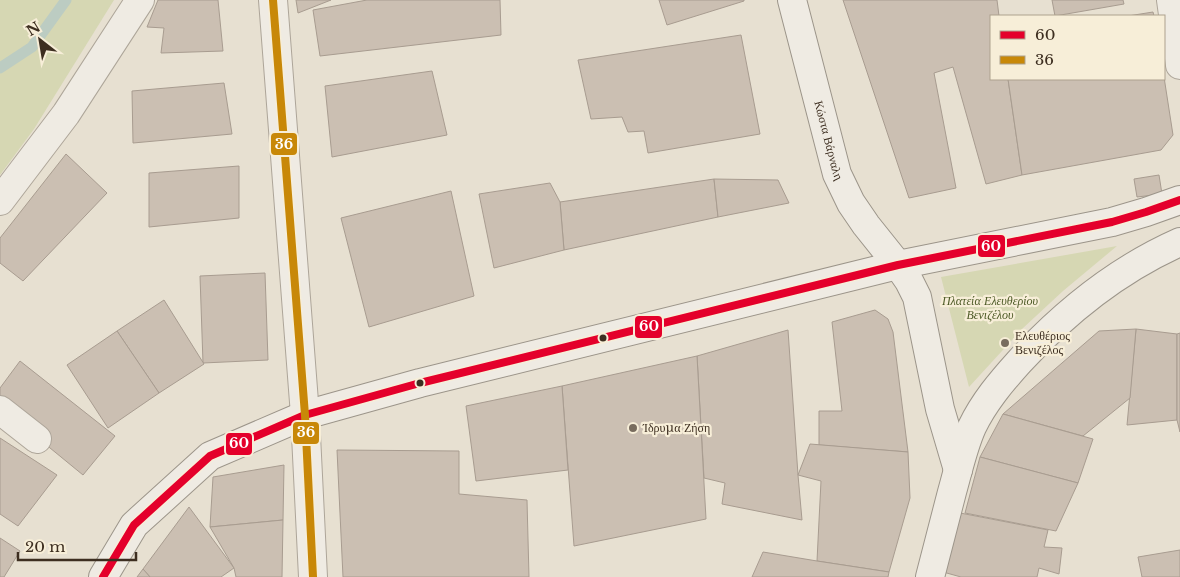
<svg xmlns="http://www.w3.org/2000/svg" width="1180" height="577" font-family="'Libre Baskerville',serif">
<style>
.green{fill:#d6d7b3}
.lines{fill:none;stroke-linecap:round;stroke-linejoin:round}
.stream{stroke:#bcccc2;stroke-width:11}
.building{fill:#cbbfb2;stroke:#a89c90}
.street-casing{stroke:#ada599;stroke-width:30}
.secondary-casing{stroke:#9c958a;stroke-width:30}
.street{stroke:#efebe3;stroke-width:28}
.secondary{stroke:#efebe3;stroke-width:28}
.bus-1-casing{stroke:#f7eed8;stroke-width:11}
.bus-2-casing{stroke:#f7eed8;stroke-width:11}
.bus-1{stroke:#e4002b;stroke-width:8}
.bus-2{stroke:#c88808;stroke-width:8}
.bus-dot{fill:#3d2e20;stroke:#f7eed8;stroke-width:2}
.poi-dot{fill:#786c5e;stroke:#f7eed8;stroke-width:2}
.labels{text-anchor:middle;stroke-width:4.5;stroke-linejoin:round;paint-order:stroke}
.street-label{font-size:12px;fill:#3d2e20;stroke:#f7eed8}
.park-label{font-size:12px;font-style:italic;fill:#4d5a26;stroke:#f7eed8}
.poi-label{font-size:12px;fill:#3d2e20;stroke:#f7eed8;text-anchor:start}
.line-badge{stroke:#f7eed8;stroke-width:2}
.badge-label{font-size:14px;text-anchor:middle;font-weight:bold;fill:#fff}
</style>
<rect width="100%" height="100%" fill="#e7e0d1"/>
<g class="green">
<path d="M 0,0 L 114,0 L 34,129 L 0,175 Z"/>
<path d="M 1117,246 L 1063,291 L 1022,329 L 969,387 L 941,277 Z"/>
</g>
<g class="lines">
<path class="stream" d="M 0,68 L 32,47 L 66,0"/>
</g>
<g class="building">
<path d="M 158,0 L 218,0 L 223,51 L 161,53 L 164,28 L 147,27 Z"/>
<path d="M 296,0 L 331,0 L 298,13 Z"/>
<path d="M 367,0 L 500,0 L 501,35 L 320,56 L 313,10 Z"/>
<path d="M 659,0 L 744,0 L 744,1 L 667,25 Z"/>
<path d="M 843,0 L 997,0 L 999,16 L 991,16 L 991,79 L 1008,79 L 1022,175 L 986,184 L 953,67 L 934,73 L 956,188 L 909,198 Z"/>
<path d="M 1052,0 L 1123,0 L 1124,4 L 1055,16 Z"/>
<path d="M 1153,12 L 1154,16 L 1128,16 Z"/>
<path d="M 741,35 L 760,134 L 648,153 L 644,131 L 628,132 L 622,117 L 591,119 L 578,60 Z"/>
<path d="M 432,71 L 447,135 L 332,157 L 325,86 Z"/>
<path d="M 1164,77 L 1173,135 L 1161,150 L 1022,175 L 1008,79 L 1164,79 Z"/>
<path d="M 224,83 L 232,134 L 133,143 L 132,91 Z"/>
<path d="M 66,154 L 107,193 L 23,281 L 0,263 L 0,238 Z"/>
<path d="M 239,166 L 239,218 L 149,227 L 149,173 Z"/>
<path d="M 1159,175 L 1162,194 L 1137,197 L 1134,179 Z"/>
<path d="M 714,179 L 718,217 L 564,250 L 560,202 Z"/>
<path d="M 714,179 L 778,180 L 789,203 L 718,217 Z"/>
<path d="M 550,183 L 560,202 L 564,250 L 494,268 L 479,194 Z"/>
<path d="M 451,191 L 474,296 L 369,327 L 341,218 Z"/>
<path d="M 265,273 L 268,360 L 203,363 L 200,276 Z"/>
<path d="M 164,300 L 204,364 L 159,393 L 117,331 Z"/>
<path d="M 875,310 L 888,319 L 893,332 L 908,452 L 819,445 L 819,411 L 842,411 L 832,322 Z"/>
<path d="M 1136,329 L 1177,334 L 1177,420 L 1127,425 Z"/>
<path d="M 1136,329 L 1130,398 L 1083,436 L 1003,414 L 1099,331 Z"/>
<path d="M 788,330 L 798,475 L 802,520 L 722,504 L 725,483 L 704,478 L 697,356 Z"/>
<path d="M 117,331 L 159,393 L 108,428 L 67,365 Z"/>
<path d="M 1180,333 L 1180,432 L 1177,420 L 1177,334 Z"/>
<path d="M 697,356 L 706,519 L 574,546 L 562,386 Z"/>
<path d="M 20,361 L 115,436 L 83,475 L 0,407 L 0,388 Z"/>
<path d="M 562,386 L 568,470 L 476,481 L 466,406 Z"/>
<path d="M 1003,414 L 1093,439 L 1078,483 L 980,457 Z"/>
<path d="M 0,438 L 57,475 L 18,526 L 0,514 Z"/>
<path d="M 810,444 L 908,452 L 910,498 L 889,572 L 817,561 L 821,481 L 798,475 Z"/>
<path d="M 337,450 L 459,451 L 459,494 L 527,500 L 529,577 L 343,577 Z"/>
<path d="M 980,457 L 1078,483 L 1056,531 L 965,513 Z"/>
<path d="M 284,465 L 283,520 L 210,527 L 213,477 Z"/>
<path d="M 189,507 L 234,568 L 221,577 L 150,577 L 143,569 Z"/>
<path d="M 955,512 L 1048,530 L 1044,547 L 1062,548 L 1059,574 L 1039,568 L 1037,577 L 961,577 L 943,572 Z"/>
<path d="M 283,520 L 282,577 L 236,577 L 234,568 L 210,527 Z"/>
<path d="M 0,538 L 20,551 L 4,577 L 0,577 Z"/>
<path d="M 1180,550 L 1180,577 L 1142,577 L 1138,557 Z"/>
<path d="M 763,552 L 817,561 L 889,572 L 888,577 L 752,577 Z"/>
<path d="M 143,569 L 150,577 L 137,577 Z"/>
</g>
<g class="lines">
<defs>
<g id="street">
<path d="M 273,0 L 305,415 L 313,577"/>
<path d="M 1171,0 L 1180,65"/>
<path d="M 0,201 L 66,114 L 140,0"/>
<path d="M 0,410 L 37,439"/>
</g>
<g id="secondary">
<path id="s1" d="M 792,0 L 837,174 L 851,203 L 866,225 L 898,265 L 909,281 L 917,297 L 940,409 L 958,470"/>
<path d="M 103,577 L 134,525 L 210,456 L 305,415 L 420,383 L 898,265 L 1112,222 L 1146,212 L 1180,200"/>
<path d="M 930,577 C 937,549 945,520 952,492 C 958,471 963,447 972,427 C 984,402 1001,382 1019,362 C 1064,313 1119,269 1180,242"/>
</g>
</defs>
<use href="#street" class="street-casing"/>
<use href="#secondary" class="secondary-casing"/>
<use href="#street" class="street"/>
<use href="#secondary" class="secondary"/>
<defs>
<path id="bus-1" d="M 103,577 L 134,525 L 210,456 L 305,415 L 420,383 L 898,265 L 1112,222 L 1146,212 L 1180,200"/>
<path id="bus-2" d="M 273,0 L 305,415 L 313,577"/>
</defs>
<use href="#bus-1" class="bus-1-casing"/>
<use href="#bus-2" class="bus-2-casing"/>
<use href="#bus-1" class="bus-1"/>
<use href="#bus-2" class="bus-2"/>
</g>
<g class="bus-dot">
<circle cx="603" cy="338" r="4.5"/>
<circle cx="420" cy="383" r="4.5"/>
</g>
<g class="poi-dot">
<circle cx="1005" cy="343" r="5"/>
<circle cx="633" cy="428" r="5"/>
</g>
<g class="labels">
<g class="street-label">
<text dy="4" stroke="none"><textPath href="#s1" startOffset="145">Κώστα Βάρναλη</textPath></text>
</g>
<g class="park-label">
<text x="990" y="305">Πλατεία Ελευθερίου<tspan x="990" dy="14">Βενιζέλου</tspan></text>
</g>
<g class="poi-label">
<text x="1015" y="340">Ελευθέριος<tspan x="1015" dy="14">Βενιζέλος</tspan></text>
<text x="643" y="432">Ίδρυμα Ζήση</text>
</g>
</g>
<g class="line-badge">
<rect x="270" y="132" width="28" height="24" rx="5" fill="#c88808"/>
<rect x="977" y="234" width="29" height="24" rx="5" fill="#e4002b"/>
<rect x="634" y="315" width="29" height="24" rx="5" fill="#e4002b"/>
<rect x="292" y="421" width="28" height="24" rx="5" fill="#c88808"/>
<rect x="225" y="432" width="28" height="24" rx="5" fill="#e4002b"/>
</g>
<g class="badge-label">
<text x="284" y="149">36</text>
<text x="991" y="251">60</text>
<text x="649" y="331">60</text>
<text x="306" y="437">36</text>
<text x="239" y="448">60</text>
</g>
<rect x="990" y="15" width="175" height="65" fill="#f7eed8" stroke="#ada18e"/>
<rect x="1000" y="31" width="25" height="8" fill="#e4002b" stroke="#ada18e"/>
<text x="1035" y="40" font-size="15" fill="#3d2e20">60</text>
<rect x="1000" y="56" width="25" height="8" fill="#c88808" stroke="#ada18e"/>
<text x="1035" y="65" font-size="15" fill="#3d2e20">36</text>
<g transform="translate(40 40) rotate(329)" stroke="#f7eed8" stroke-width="4" paint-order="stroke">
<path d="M0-4L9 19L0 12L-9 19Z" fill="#3d2e20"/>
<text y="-8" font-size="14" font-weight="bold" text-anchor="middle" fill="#3d2e20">N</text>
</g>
<path d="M18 552v8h118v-8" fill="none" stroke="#3d2e20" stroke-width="2.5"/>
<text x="25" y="552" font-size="15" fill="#3d2e20" stroke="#f7eed8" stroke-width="4" paint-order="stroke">20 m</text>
</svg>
